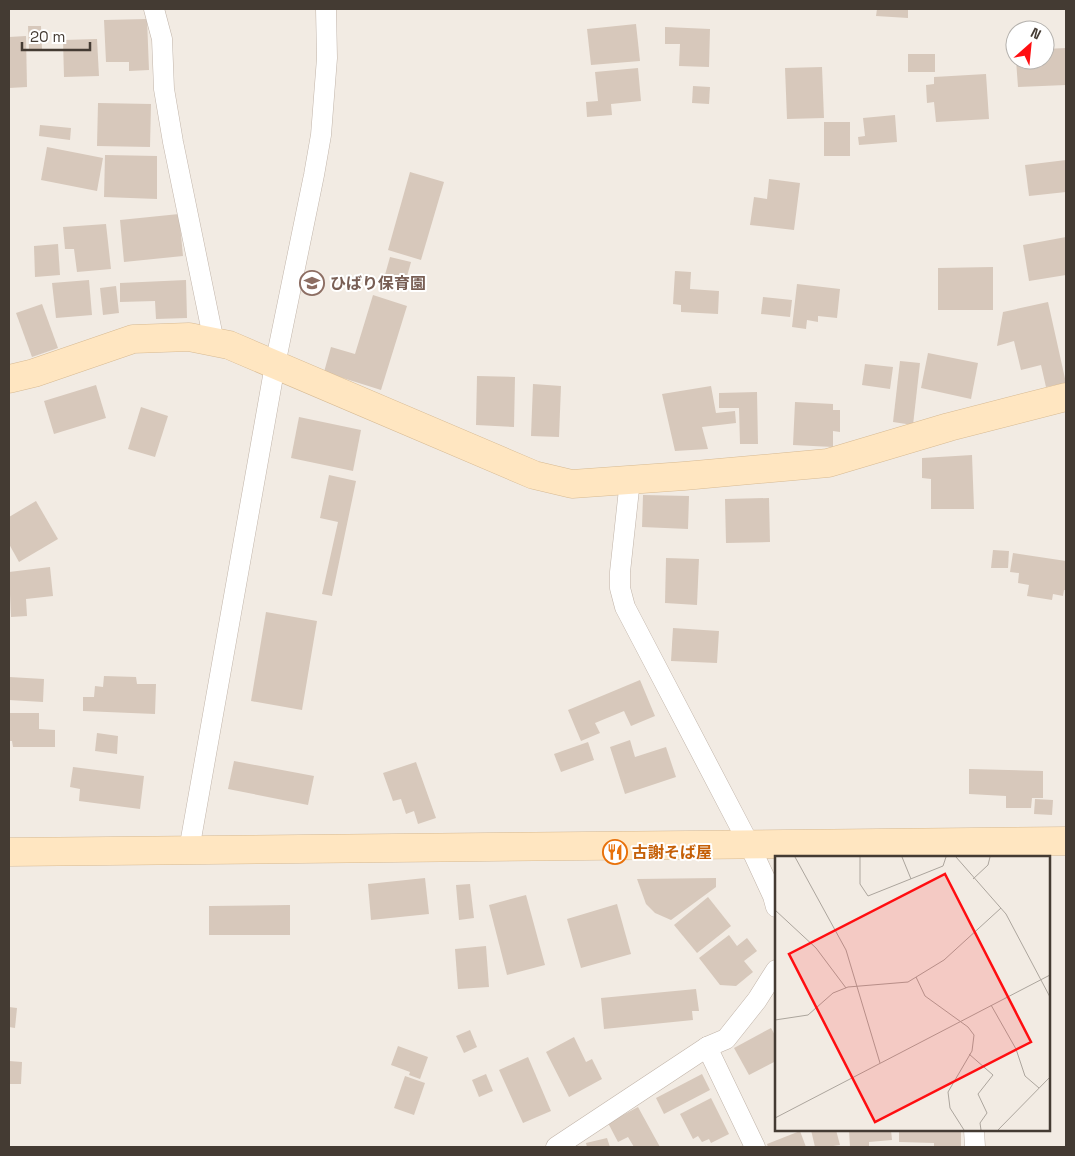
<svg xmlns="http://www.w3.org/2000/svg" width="1075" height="1156" font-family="'Space Grotesk','Noto Sans JP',sans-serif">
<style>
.building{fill:#d7c8bb}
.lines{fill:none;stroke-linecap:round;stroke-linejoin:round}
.street-casing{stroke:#c1b4a9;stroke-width:21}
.secondary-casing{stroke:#d7ba93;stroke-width:29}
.street{stroke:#fff;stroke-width:20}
.secondary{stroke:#ffe6c1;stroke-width:28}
.labels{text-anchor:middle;stroke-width:4;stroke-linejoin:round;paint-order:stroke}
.education-label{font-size:16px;font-weight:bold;fill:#785e54;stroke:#fff;text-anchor:start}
.food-label{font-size:16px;font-weight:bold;fill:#c56008;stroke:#fff;text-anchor:start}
.inset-road{fill:none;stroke:#aca59d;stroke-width:1}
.view{fill:#ff0e11;fill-opacity:0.15;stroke:#ff0e11;stroke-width:2.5}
.inset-edge{fill:none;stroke:#443b33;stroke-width:2.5}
</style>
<rect width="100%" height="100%" fill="#f2ebe3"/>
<g class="building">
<path d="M 877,9 L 908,9 L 908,18 L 876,16 Z"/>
<path d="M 147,19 L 149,70 L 129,71 L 129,62 L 106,62 L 104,20 Z"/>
<path d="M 636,24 L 640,61 L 591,65 L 587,29 Z"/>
<path d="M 28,26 L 41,26 L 42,49 L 29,49 Z"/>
<path d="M 665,27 L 710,29 L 709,67 L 679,66 L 680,44 L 665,44 Z"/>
<path d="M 26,36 L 27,87 L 9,88 L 9,37 Z"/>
<path d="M 97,39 L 99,76 L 64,77 L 63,40 Z"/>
<path d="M 1066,48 L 1066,85 L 1018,87 L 1016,60 L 1045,60 L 1045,49 Z"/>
<rect x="908" y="54" width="27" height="18"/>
<path d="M 822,67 L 824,118 L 787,119 L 785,68 Z"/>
<path d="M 638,68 L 641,101 L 611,104 L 612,115 L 587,117 L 586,102 L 598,101 L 595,72 Z"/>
<path d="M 986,74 L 989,119 L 936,122 L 934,102 L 927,103 L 926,85 L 934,84 L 934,77 Z"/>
<path d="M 693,86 L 710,87 L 709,104 L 692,103 Z"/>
<path d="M 98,103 L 151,104 L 150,147 L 97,146 Z"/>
<path d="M 895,115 L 897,142 L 859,145 L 858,137 L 865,136 L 863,118 Z"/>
<rect x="824" y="122" width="26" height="34"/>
<path d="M 40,125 L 71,128 L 70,140 L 39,136 Z"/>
<path d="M 47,147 L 103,158 L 97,191 L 41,180 Z"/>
<path d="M 105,155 L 157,156 L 157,199 L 104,197 Z"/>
<path d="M 1066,160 L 1066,192 L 1029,196 L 1025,165 Z"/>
<path d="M 410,172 L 444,182 L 421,260 L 388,250 Z"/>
<path d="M 769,179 L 800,183 L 794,230 L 750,225 L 754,197 L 767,199 Z"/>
<path d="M 179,214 L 183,256 L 124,262 L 120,220 Z"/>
<path d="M 106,224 L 111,269 L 77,272 L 74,249 L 65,249 L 63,227 Z"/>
<path d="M 1066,237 L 1066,275 L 1029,281 L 1023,245 Z"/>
<path d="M 58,244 L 60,275 L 35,277 L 34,246 Z"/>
<path d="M 390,257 L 411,262 L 404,287 L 383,282 Z"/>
<path d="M 993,267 L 993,310 L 938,310 L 938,268 Z"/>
<path d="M 675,271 L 691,272 L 690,289 L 719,291 L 718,314 L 681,312 L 681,305 L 673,304 Z"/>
<path d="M 89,280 L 92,315 L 56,318 L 52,283 Z"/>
<path d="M 186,280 L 187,318 L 156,319 L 155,301 L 120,302 L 120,283 Z"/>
<path d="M 797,284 L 840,289 L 837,318 L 818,316 L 818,322 L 807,320 L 806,329 L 792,327 Z"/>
<path d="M 116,286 L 119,313 L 103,315 L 100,288 Z"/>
<path d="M 373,295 L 407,306 L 381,390 L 324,372 L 331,347 L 355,354 Z"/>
<path d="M 763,297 L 792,300 L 790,317 L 761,314 Z"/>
<path d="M 1048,302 L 1066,383 L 1046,387 L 1041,365 L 1021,370 L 1014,341 L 997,346 L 1003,312 Z"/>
<path d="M 42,304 L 58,348 L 32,357 L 16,313 Z"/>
<path d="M 928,353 L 978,363 L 971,399 L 921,388 Z"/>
<path d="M 900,361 L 920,363 L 913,425 L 893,422 Z"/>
<path d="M 865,364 L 893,367 L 890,389 L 862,385 Z"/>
<path d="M 477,376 L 515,377 L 514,427 L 476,425 Z"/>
<path d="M 533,384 L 561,386 L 559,437 L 531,436 Z"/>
<path d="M 96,385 L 106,418 L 54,434 L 44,401 Z"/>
<path d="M 711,386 L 716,413 L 735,411 L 736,423 L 702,427 L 708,449 L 675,451 L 662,394 Z"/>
<path d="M 757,392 L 758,444 L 740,444 L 739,408 L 719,408 L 719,393 Z"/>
<path d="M 795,402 L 833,404 L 833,410 L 840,410 L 840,432 L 833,431 L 833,447 L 793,445 Z"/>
<path d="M 141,407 L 168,416 L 155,457 L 128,449 Z"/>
<path d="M 299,417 L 361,430 L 353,471 L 291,458 Z"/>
<path d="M 972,455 L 974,509 L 931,509 L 931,479 L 922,478 L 922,458 Z"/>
<path d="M 329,475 L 356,481 L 332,596 L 322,594 L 338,522 L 320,518 Z"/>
<path d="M 643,495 L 689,496 L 688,529 L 642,527 Z"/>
<path d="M 769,498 L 770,542 L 726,543 L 725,499 Z"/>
<path d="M 36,501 L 58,539 L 19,562 L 9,544 L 9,517 Z"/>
<path d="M 993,550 L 1009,551 L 1008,568 L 991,568 Z"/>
<path d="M 1013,553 L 1066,561 L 1066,590 L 1064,590 L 1063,596 L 1053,594 L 1052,600 L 1027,596 L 1029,585 L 1018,583 L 1019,573 L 1010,572 Z"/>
<path d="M 666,558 L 699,559 L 697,605 L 665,603 Z"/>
<path d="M 50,567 L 53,596 L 26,599 L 27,616 L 11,617 L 9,572 Z"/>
<path d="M 266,612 L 317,621 L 302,710 L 251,701 Z"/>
<path d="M 673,628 L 719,631 L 717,663 L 671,661 Z"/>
<path d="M 104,676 L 136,677 L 137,684 L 156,684 L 155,714 L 83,711 L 83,697 L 94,697 L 95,686 L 103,687 Z"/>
<path d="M 9,677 L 44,679 L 43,702 L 9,700 Z"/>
<path d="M 640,680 L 655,716 L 631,726 L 624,711 L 595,723 L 600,733 L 581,741 L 568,710 Z"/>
<path d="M 9,713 L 39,713 L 39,729 L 55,730 L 55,747 L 13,747 L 12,741 L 9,741 Z"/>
<path d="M 97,733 L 118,736 L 117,754 L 95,751 Z"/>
<path d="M 630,740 L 635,757 L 666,747 L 676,777 L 625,794 L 610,747 Z"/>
<path d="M 588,742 L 594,760 L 561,772 L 554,754 Z"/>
<path d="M 234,761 L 314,776 L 308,805 L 228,789 Z"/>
<path d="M 416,762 L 436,818 L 418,824 L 414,811 L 406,814 L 401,799 L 393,801 L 383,773 Z"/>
<path d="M 73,767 L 144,776 L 140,809 L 79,801 L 80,789 L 70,787 Z"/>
<path d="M 969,769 L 1043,771 L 1043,798 L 1032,798 L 1031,808 L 1006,808 L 1006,796 L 969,794 Z"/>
<path d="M 1035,799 L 1053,800 L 1052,815 L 1034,814 Z"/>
<path d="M 425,878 L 429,914 L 371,920 L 368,884 Z"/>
<path d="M 716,878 L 716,887 L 671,920 L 655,913 L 646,904 L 637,879 Z"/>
<path d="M 470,884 L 474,918 L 459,920 L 456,885 Z"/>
<path d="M 526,895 L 545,965 L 507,975 L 489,905 Z"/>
<path d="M 708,897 L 731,926 L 697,953 L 674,925 Z"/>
<path d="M 617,904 L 631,954 L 581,968 L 567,919 Z"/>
<path d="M 290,905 L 290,935 L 209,935 L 209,906 Z"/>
<path d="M 729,935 L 737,946 L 747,938 L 757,951 L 744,961 L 753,972 L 736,986 L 720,985 L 699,958 Z"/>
<path d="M 486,946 L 489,987 L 458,989 L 455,949 Z"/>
<path d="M 696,989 L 699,1011 L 692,1011 L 693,1020 L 604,1029 L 601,998 Z"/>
<path d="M 9,1007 L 17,1008 L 15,1028 L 9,1027 Z"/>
<path d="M 771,1028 L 776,1037 L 776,1061 L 749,1075 L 734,1048 Z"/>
<path d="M 470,1030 L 477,1047 L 464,1053 L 456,1036 Z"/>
<path d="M 574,1037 L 586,1062 L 592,1059 L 602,1079 L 569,1097 L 546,1052 Z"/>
<path d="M 398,1046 L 428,1057 L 420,1079 L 409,1075 L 410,1072 L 391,1065 Z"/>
<path d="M 528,1057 L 551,1111 L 523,1123 L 499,1070 Z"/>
<path d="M 9,1061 L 22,1062 L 21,1084 L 9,1084 Z"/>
<path d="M 486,1074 L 493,1091 L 479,1097 L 472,1080 Z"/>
<path d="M 702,1074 L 710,1090 L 664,1114 L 656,1098 Z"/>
<path d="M 405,1076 L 425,1083 L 414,1115 L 394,1108 Z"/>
<path d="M 711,1098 L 729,1134 L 711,1143 L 709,1139 L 702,1142 L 698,1136 L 693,1139 L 680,1114 Z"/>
<path d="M 638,1107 L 660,1147 L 634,1147 L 628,1137 L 618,1142 L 608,1123 Z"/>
<path d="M 811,1130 L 836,1130 L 840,1145 L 826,1147 L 815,1147 Z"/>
<path d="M 849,1130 L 891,1130 L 892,1140 L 869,1142 L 869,1147 L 850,1147 Z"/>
<path d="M 899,1130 L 961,1130 L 961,1147 L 934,1147 L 934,1143 L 899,1142 Z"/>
<path d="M 800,1131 L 806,1147 L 768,1147 L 767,1144 Z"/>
<path d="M 607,1138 L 610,1147 L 587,1147 L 586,1143 Z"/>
</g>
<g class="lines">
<defs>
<g id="street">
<path d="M 154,9 L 162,39 L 164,89 L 173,142 L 214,342"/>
<path d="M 630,480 L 620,572 L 620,588 L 625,607 L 749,844 L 773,896 L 776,907"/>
<path d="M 189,850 L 275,365 L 314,175 L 321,135 L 327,58 L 326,9"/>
<path d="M 707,1047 L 755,1147"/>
<path d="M 974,1130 L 975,1147"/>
<path d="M 556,1147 L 707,1047 L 726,1039 L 757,1000 L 776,970"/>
</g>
<g id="secondary">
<path d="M 9,379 L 34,373 L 133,339 L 189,337 L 229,345 L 534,475 L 572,484 L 684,476 L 828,463 L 949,427 L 1066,397"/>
<path d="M 9,852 L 1066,841"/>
</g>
</defs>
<use href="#street" class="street-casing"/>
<use href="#secondary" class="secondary-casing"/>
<use href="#street" class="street"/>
<use href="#secondary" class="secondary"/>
</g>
<defs>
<symbol id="school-ring" viewBox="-11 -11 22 22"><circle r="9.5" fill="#fff" stroke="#8d6e63" stroke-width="1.5"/><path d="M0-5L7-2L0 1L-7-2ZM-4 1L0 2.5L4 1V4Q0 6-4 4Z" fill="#8d6e63"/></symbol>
<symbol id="restaurant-ring" viewBox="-11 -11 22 22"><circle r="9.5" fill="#fff" stroke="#e8710a" stroke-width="1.5"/><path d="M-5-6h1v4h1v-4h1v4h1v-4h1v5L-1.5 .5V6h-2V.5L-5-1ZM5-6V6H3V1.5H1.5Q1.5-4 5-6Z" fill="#e8710a"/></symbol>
</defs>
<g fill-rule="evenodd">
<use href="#school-ring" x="298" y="269" width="28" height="28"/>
<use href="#restaurant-ring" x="601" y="838" width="28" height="28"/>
</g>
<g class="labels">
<g class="education-label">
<text x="330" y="289">ひばり保育園</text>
</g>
<g class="food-label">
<text x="632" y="858">古謝そば屋</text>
</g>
</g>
<g transform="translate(775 856)">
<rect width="275" height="275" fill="#f2ebe3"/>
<path class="inset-road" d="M 20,1 L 71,94 L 105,207M 85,1 L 85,28 L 93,40 L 168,10 L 171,1M 127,1 L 136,23M 181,1 L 231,58 L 275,141M 198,23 L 213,9 L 215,1M 0,54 L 41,92 L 71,132M 141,121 L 150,140 L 193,171 L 199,179 L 197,195 L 173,236 L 175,252 L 189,274M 216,149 L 241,193 L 250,220 L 264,232M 0,164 L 33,159 L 58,137 L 73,131 L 133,126 L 169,104 L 226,52M 194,198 L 218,219 L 203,238 L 212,257 L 205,267 L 206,274M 0,262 L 275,119M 223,274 L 275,221"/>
<path class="view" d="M 170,18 L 256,186 L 100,266 L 14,98 Z"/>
<rect width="275" height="275" class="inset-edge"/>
</g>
<rect width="1075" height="1156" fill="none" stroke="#443b33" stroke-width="20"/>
<g transform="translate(1030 45) rotate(27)"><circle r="24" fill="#ffffff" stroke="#b4b1ad"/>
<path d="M0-4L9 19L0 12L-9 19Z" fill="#ff0e11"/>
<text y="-8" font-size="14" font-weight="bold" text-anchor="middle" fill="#443b33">N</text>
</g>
<path d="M22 42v8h68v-8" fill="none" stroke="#443b33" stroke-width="2.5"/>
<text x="30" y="42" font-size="15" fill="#443b33" stroke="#ffffff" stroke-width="4" paint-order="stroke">20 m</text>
</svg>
